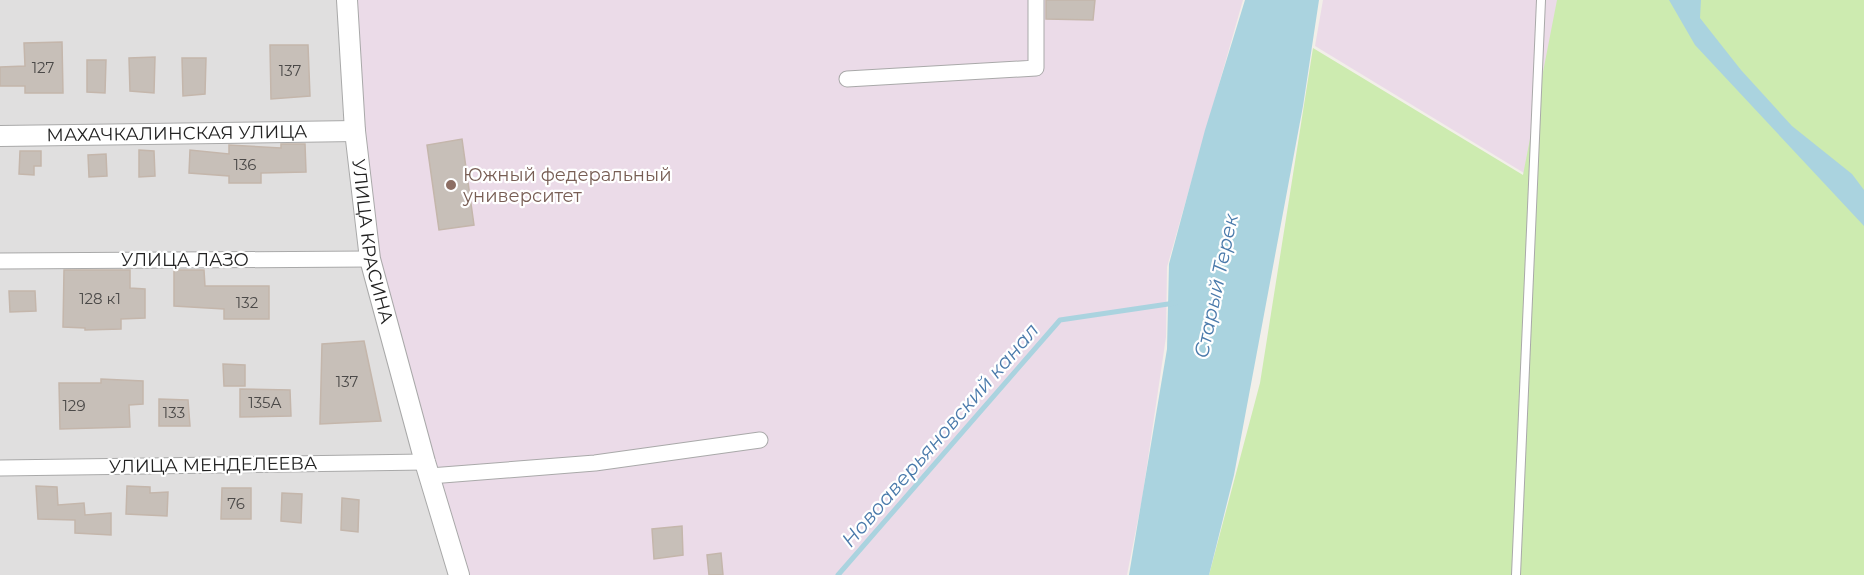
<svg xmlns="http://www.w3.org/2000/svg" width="1864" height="575" font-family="Montserrat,sans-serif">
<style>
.residential{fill:#e0dfdf}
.industrial{fill:#ebdbe8}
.grass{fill:#cdebb0}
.water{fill:#aad3df}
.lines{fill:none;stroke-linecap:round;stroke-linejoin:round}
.stream{stroke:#aad3df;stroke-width:5}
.building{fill:#c7bfb8;stroke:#c4b6ab;stroke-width:1.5}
.service-casing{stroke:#a9a9a9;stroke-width:10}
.minor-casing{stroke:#a9a9a9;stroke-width:17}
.tertiary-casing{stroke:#a9a9a9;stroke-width:22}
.service{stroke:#fff;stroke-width:8}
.minor{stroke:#fff;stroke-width:15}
.tertiary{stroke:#fff;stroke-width:20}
.education-dot{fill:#8d6e63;stroke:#fff;stroke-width:2}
.labels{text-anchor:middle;stroke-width:4.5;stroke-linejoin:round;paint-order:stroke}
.number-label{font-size:15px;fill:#4b4948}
.street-label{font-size:18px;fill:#222;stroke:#fff}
.education-label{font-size:18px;fill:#785e54;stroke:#fff;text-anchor:start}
.water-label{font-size:20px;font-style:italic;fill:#4a7aab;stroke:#fff}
</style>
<rect width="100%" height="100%" fill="#f2efe9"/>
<path class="residential" d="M 0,0 L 348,0 L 461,575 L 0,575 Z"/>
<g class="industrial">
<path d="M 350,0 L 1243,0 L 1167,267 L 1166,337 L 1142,499 L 1127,575 L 464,575 L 367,231 Z"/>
<path d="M 1323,0 L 1558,0 L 1524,173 L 1315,46 Z"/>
</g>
<path class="grass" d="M 1557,0 L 1864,0 L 1864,575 L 1209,575 L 1260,383 L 1313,48 L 1523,175 Z"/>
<g class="water">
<path d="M 1245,0 L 1319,0 L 1303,106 L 1234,475 L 1209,575 L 1129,575 L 1167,349 L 1169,264 L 1205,130 Z"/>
<path d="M 1669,0 L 1701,0 L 1700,18 L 1741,70 L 1792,126 L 1852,174 L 1864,190 L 1864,226 L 1695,45 Z"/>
</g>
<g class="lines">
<path class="stream" d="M 838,575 L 1060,320 L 1175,303"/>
</g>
<g class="building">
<path d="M 1046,0 L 1095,0 L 1093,20 L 1046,19 Z"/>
<path d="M 62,42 L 63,93 L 25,93 L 25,86 L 0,86 L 0,67 L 25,66 L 24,43 Z"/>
<path d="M 270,45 L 308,45 L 310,96 L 271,99 Z"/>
<path d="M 155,57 L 154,93 L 130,91 L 129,58 Z"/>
<path d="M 182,58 L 206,58 L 205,94 L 183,96 Z"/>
<path d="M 87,60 L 106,60 L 105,93 L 87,92 Z"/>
<path d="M 462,139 L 474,225 L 439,230 L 427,145 Z"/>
<path d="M 281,144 L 305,144 L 306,172 L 261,173 L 261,183 L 229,183 L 229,176 L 189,173 L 190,150 L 229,154 L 229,145 L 281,148 Z"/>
<path d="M 139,150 L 154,151 L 155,176 L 139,177 Z"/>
<path d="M 20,151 L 41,151 L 41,166 L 34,166 L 34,175 L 19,174 Z"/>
<path d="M 106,154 L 107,176 L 89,177 L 88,155 Z"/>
<path d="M 64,270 L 130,270 L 130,288 L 145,289 L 145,318 L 121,319 L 121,329 L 85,330 L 85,328 L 63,327 Z"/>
<path d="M 174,270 L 204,270 L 205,286 L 269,286 L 269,319 L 224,319 L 224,309 L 174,306 Z"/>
<path d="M 9,291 L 35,291 L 36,311 L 10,312 Z"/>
<path d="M 364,341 L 381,421 L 320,424 L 322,344 Z"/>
<path d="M 223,364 L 245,365 L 245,386 L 224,386 Z"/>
<path d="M 101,379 L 143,381 L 143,404 L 129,405 L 130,427 L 60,429 L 59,383 L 101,383 Z"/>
<path d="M 240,389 L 290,390 L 291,416 L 240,417 Z"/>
<path d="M 159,399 L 188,400 L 190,426 L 159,426 Z"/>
<path d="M 36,486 L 57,487 L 58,505 L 84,503 L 85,515 L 111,513 L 111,535 L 75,533 L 75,520 L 38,519 Z"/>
<path d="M 127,486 L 150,487 L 150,493 L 168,492 L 167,516 L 126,514 Z"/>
<path d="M 222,488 L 251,488 L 251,519 L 221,519 Z"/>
<path d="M 282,493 L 302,494 L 301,523 L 281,521 Z"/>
<path d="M 342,498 L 359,500 L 358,532 L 341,530 Z"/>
<path d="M 682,526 L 683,555 L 654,559 L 652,529 Z"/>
<path d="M 721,553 L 723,575 L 709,575 L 707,555 Z"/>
</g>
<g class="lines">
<defs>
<path id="service" d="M 1516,575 L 1541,0"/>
<g id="minor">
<path d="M 847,79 L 1036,68 L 1036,0"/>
<path d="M 0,261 L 370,259"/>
<path d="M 0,468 L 425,462"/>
<path d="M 430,476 L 595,463 L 760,440"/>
</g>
<g id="tertiary">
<path id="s1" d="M 347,0 L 355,131 L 370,259 L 425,462 L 459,575"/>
<path id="s2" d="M 0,136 L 355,131"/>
</g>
</defs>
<use href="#service" class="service-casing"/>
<use href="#minor" class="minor-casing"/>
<use href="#tertiary" class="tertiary-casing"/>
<use href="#service" class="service"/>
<use href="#minor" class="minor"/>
<use href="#tertiary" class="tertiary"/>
</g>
<circle class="education-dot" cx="451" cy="185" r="6"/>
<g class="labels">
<g class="number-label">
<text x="43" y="73">127</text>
<text x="290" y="76">137</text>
<text x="245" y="170">136</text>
<text x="100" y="304">128 к1</text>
<text x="247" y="308">132</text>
<text x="347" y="387">137</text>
<text x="265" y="408">135А</text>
<text x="74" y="411">129</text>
<text x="174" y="418">133</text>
<text x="236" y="509">76</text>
</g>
<g class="street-label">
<text dy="6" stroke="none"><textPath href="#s2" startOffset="177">МАХАЧКАЛИНСКАЯ УЛИЦА</textPath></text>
<text dy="6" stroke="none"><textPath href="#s1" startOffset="243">УЛИЦА КРАСИНА</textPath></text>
<text x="185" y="266">УЛИЦА ЛАЗО</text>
<text transform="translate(213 465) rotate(-1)" y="6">УЛИЦА МЕНДЕЛЕЕВА</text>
</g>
<g class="education-label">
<text x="463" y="181">Южный федеральный<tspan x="463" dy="21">университет</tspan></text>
</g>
<g class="water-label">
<text transform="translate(1216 286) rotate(-78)" y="7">Старый Терек</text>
<text transform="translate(940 435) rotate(-49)" y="7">Новоаверьяновский канал</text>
</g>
</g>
</svg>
